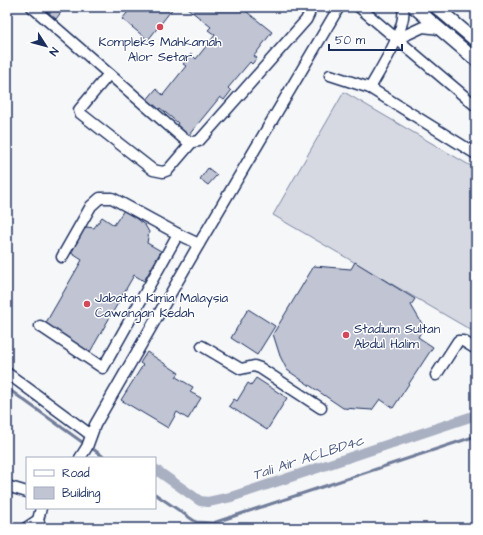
<svg xmlns="http://www.w3.org/2000/svg" width="483" height="535" font-family="'Architects Daughter',sans-serif">
<style>
.pitch{fill:#d6d9e2;stroke:#7884a0}
.lines{fill:none;stroke-linecap:round;stroke-linejoin:round}
.stream{stroke:#707c99;stroke-width:3}
.canal{stroke:#a9b0c1;stroke-width:10}
.building{fill:#c0c4d3;stroke:#1b2f5e}
.minor-casing{stroke:#1b2f5e;stroke-width:13}
.major-casing{stroke:#1b2f5e;stroke-width:15}
.minor{stroke:#fff;stroke-width:10}
.major{stroke:#fff;stroke-width:12}
.poi-dot{fill:#d1495b;stroke:#fff;stroke-width:1.5}
.labels{text-anchor:middle;stroke-width:3;stroke-linejoin:round;paint-order:stroke}
.poi-label{font-size:13px;fill:#1b2f5e;stroke:#fff;text-anchor:start}
.water-label{font-size:14px;font-style:italic;fill:#4d5c81;stroke:#fff}
</style>
<rect width="100%" height="100%" fill="#f6f7f9"/>
<filter id="ink" filterUnits="userSpaceOnUse"><feTurbulence type="fractalNoise" baseFrequency=".025" numOctaves="2"/><feDisplacementMap in="SourceGraphic" scale="8" xChannelSelector="R" yChannelSelector="G"/><feConvolveMatrix kernelMatrix="1 2 1 2 8 2 1 2 1" color-interpolation-filters="sRGB"/></filter>
<g filter="url(#ink)">
<path class="pitch" d="M 344,92 L 476,169 L 476,333 L 273,215 Z"/>
<g class="lines">
<g class="stream">
<path d="M 7,388 L 82,442"/>
<path d="M 93,449 L 105,458"/>
<path d="M 155,494 L 196,522 L 213,523 L 476,436"/>
</g>
<path class="canal" d="M 155,469 L 200,501 L 208,502 L 231,497 L 476,415"/>
</g>
<g class="building">
<path d="M 42,7 L 65,7 L 56,19 Z"/>
<path d="M 132,7 L 174,7 L 148,40 L 122,19 Z"/>
<path d="M 186,7 L 251,7 L 247,12 L 272,32 L 254,56 L 257,58 L 252,64 L 250,62 L 228,88 L 231,91 L 224,100 L 220,97 L 188,136 L 176,126 L 178,123 L 160,108 L 158,110 L 146,101 L 156,89 L 163,95 L 186,66 L 183,64 L 191,54 L 196,59 L 215,35 L 208,30 L 211,27 Z"/>
<path d="M 208,168 L 217,175 L 208,185 L 200,179 Z"/>
<path d="M 124,210 L 145,225 L 149,232 L 147,243 L 161,251 L 144,281 L 134,275 L 90,352 L 44,326 L 82,260 L 68,251 L 79,231 L 87,227 L 94,228 L 102,217 L 114,225 Z"/>
<path d="M 355,262 L 415,299 L 411,305 L 424,327 L 418,337 L 433,347 L 393,408 L 380,399 L 372,410 L 343,408 L 287,370 L 280,356 L 273,334 L 314,266 L 351,269 Z"/>
<path d="M 248,309 L 275,326 L 257,355 L 231,338 Z"/>
<path d="M 147,352 L 179,373 L 176,377 L 193,387 L 190,392 L 201,398 L 188,419 L 177,412 L 168,428 L 121,400 L 143,365 L 140,363 Z"/>
<path d="M 256,378 L 287,398 L 267,430 L 229,406 L 234,399 L 237,401 L 248,383 L 251,385 Z"/>
</g>
<g class="lines">
<defs>
<g id="minor">
<path d="M 32,7 L 184,139 L 192,142 L 199,141 L 306,20 L 309,14 L 306,7"/>
<path d="M 359,7 L 476,106"/>
<path d="M 397,39 L 423,27 L 440,29"/>
<path d="M 109,74 L 79,110 L 80,113 L 153,170 L 163,172 L 168,170 L 192,142"/>
<path d="M 330,75 L 370,88 L 476,154"/>
<path d="M 370,88 C 381,68 407,29 403,7"/>
<path d="M 178,234 L 199,244"/>
<path d="M 40,326 L 103,368 L 178,234 L 112,198 L 100,198 L 91,206 L 62,257"/>
<path d="M 202,346 L 241,369 L 254,366 L 260,368 L 321,408"/>
<path d="M 7,373 L 91,435"/>
<path d="M 436,375 L 458,341 L 463,341 L 476,349"/>
<path d="M 80,458 L 87,447 L 95,425 L 199,244 L 339,7"/>
<path d="M 7,486 L 27,492"/>
<path d="M 41,508 L 38,520 L 41,528"/>
<path d="M 26,528 L 38,520"/>
</g>
<g id="major">
<path d="M 414,7 L 476,60"/>
<path d="M 436,7 L 476,41"/>
</g>
</defs>
<use href="#minor" class="minor-casing"/>
<use href="#major" class="major-casing"/>
<use href="#minor" class="minor"/>
<use href="#major" class="major"/>
</g>
</g>
<g class="poi-dot">
<circle cx="160" cy="27" r="4"/>
<circle cx="87" cy="304" r="4"/>
<circle cx="346" cy="335" r="4"/>
</g>
<g class="labels">
<g class="poi-label">
<text x="160" y="46" text-anchor="middle">Kompleks Mahkamah<tspan x="160" dy="15">Alor Setar</tspan></text>
<text x="95" y="302">Jabatan Kimia Malaysia<tspan x="95" dy="15">Cawangan Kedah</tspan></text>
<text x="354" y="333">Stadium Sultan<tspan x="354" dy="15">Abdul Halim</tspan></text>
</g>
<g class="water-label">
<text transform="translate(308 457) rotate(-18)" y="5">Tali Air ACLBD4c</text>
</g>
</g>
<rect width="483" height="535" fill="none" stroke="#fff" stroke-width="24"/>
<rect x="12" y="12" width="459" height="511" fill="none" stroke="#1b2f5e" stroke-width="1.5" filter="url(#ink)"/>
<rect x="26" y="457" width="130" height="52" fill="#ffffff" stroke="#a4acbf"/>
<rect x="34" y="470" width="20" height="6" fill="#ffffff" stroke="#a4acbf"/>
<text x="62" y="477" font-size="12" fill="#1b2f5e">Road</text>
<rect x="34" y="487" width="20" height="12" fill="#c0c4d3" stroke="#a4acbf"/>
<text x="62" y="497" font-size="12" fill="#1b2f5e">Building</text>
<g transform="translate(46 46) rotate(126)" stroke="#ffffff" stroke-width="3" paint-order="stroke">
<path d="M0-3L7 15L0 10L-7 15Z" fill="#1b2f5e"/>
<text y="-6" font-size="11" font-weight="bold" text-anchor="middle" fill="#1b2f5e">N</text>
</g>
<path d="M329 44v6h73v-6" fill="none" stroke="#1b2f5e" stroke-width="2"/>
<text x="335" y="44" font-size="12" fill="#1b2f5e" stroke="#ffffff" stroke-width="3" paint-order="stroke">50 m</text>
</svg>
